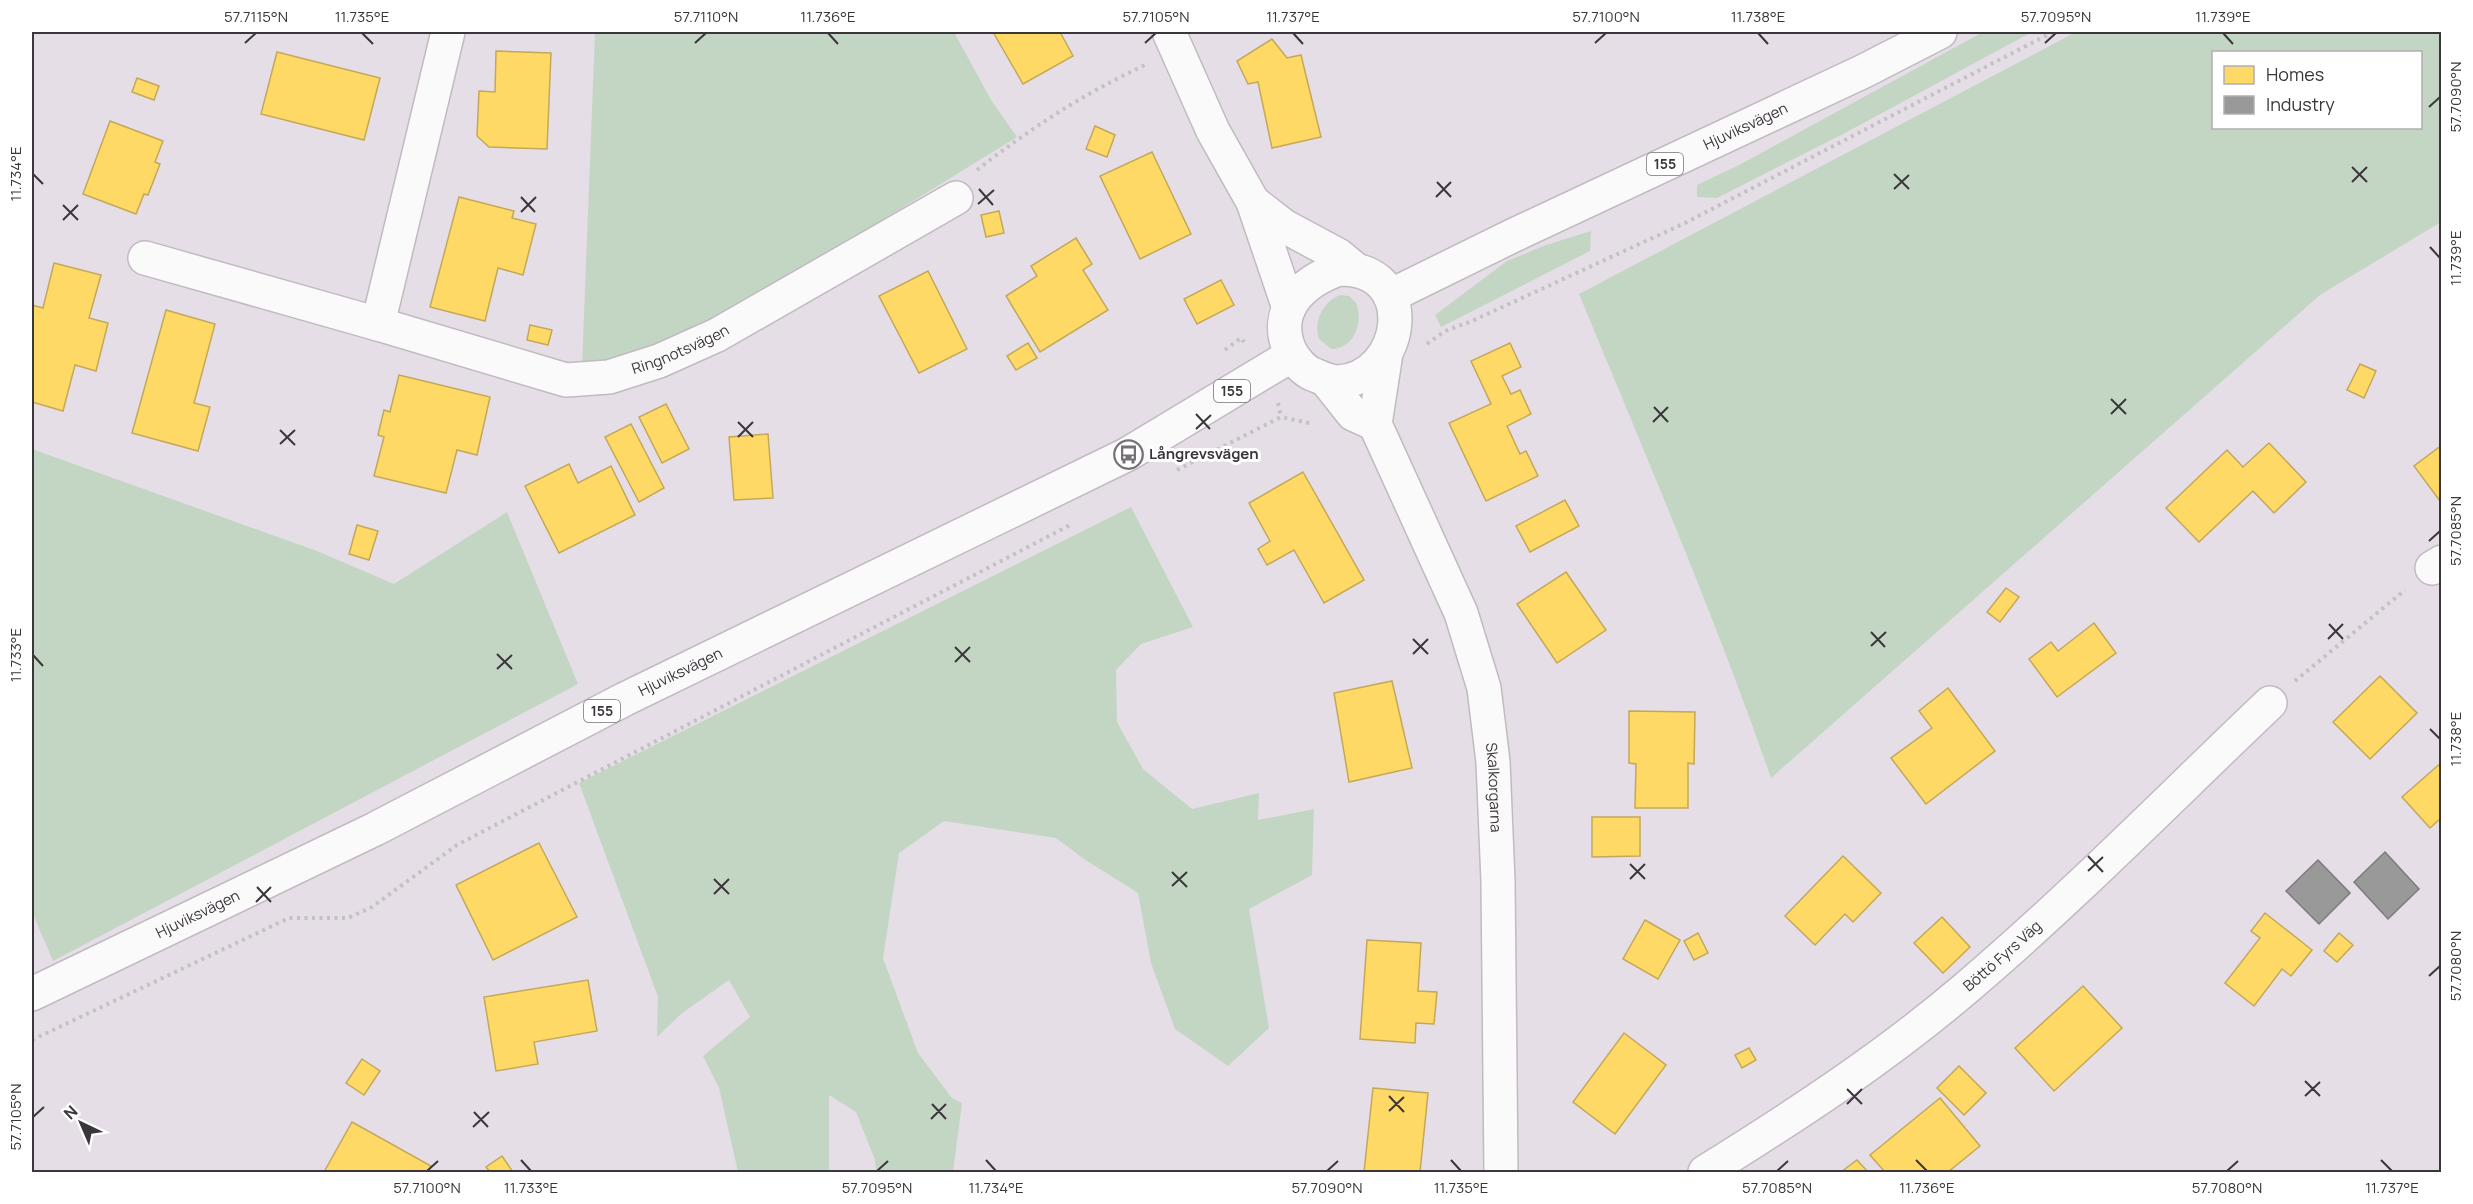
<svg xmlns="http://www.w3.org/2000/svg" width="2473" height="1204" font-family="Manrope,sans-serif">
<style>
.green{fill:#c3d6c4;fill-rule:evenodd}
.homes{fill:#ffd966;stroke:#c4a859;stroke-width:1.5}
.industry{fill:#999;stroke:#7d7b7d;stroke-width:1.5}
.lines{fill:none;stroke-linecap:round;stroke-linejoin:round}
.street-casing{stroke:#c1bac1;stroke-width:36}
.primary-casing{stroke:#c1bac1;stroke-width:36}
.path{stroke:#c3c1c3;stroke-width:4;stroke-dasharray:3 4.5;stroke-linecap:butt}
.street{stroke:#fbfafb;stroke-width:33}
.primary{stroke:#fbfafb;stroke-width:33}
.ticks{fill:none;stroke:#3b353c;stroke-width:2}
.labels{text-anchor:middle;stroke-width:6;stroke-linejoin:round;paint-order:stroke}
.shield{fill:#fff;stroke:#767276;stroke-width:1.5}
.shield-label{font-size:14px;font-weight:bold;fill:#3b353c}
.street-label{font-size:15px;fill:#3b353c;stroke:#fff}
.poi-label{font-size:15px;font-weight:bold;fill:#3b353c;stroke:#fff;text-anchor:start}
.neatline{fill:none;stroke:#3b353c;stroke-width:2}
.ticks-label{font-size:15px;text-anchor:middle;fill:#3b353c}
</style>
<rect width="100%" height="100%" fill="#e6dee6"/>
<g class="green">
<path d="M 595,32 L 954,32 L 991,100 L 1017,137 L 725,317 L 627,364 L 582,366 Z"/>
<path d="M 1983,32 L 2032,32 L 1845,133 L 1717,198 L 1697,197 L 1697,185 L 1739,165 Z"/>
<path d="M 2076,32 L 2441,32 L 2441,222 L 2320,295 L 1771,778 C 1714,614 1645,454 1579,294 ZM 2420,52 L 2420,128 L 2214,128 L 2214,52 Z"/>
<path d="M 1591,231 L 1590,251 L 1441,327 L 1435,315 L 1507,261 L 1546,245 Z"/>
<path d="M 1340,295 L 1349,296 L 1356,303 C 1364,322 1354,349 1331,349 L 1319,339 C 1313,321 1323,302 1340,295 Z"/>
<path d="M 32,449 L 317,551 L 394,584 L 507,512 L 578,684 L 53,961 L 32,912 Z"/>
<path d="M 1131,507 L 1193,627 L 1141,644 L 1116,670 L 1117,722 L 1143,769 L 1192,809 L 1259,793 L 1258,820 L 1314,809 L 1312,875 L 1249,909 L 1269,1028 L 1228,1066 L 1175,1029 L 1151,963 L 1138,893 L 1084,859 L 1056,838 L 944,821 L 899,853 L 883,958 L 918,1053 L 952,1098 L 962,1103 L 953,1172 L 876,1172 L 875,1160 L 856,1112 L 829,1095 L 829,1172 L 738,1172 L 719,1088 L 703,1056 L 750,1017 L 729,980 L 681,1014 L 657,1037 L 658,997 L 579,783 Z"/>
</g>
<g class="homes">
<path d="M 993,32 L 1060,32 L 1073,56 L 1023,84 Z"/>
<path d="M 1272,39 L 1287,58 L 1301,55 L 1321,137 L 1272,148 L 1258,82 L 1248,84 L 1237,61 Z"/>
<path d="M 496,51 L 551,53 L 547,149 L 489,147 L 477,136 L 479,91 L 495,92 Z"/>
<path d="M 277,52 L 380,78 L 364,140 L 261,114 Z"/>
<path d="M 137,78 L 159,86 L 154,100 L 132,92 Z"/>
<path d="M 110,121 L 163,141 L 155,162 L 160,164 L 148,195 L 144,194 L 136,214 L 83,194 Z"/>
<path d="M 1095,126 L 1115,135 L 1107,157 L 1086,149 Z"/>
<path d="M 1152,152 L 1191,234 L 1140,259 L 1100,176 Z"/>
<path d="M 459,197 L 514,211 L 512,218 L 536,224 L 523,275 L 498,268 L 485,321 L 430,307 Z"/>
<path d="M 999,211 L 1004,233 L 986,237 L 981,215 Z"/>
<path d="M 1076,238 L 1092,264 L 1083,270 L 1108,310 L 1040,352 L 1006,296 L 1037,276 L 1031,266 Z"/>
<path d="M 54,263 L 101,275 L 89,318 L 108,323 L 96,371 L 75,365 L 63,411 L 32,402 L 32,305 L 43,308 Z"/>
<path d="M 928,271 L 967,349 L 919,373 L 879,296 Z"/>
<path d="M 1221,280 L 1234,305 L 1197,324 L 1184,299 Z"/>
<path d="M 166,310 L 215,324 L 194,403 L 210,407 L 198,451 L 132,433 Z"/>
<path d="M 530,325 L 552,330 L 548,345 L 527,340 Z"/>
<path d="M 1028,343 L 1037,358 L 1016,370 L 1007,356 Z"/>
<path d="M 1510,343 L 1521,367 L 1502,376 L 1511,394 L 1520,390 L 1531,414 L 1507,426 L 1520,454 L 1526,451 L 1538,476 L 1486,501 L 1449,423 L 1491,404 L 1471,361 Z"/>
<path d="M 2360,364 L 2376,371 L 2364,398 L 2347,390 Z"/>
<path d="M 399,375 L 490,397 L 477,455 L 457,450 L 446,493 L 374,476 L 384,437 L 378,435 L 384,410 L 390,412 Z"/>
<path d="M 666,404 L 689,449 L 662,463 L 639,417 Z"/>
<path d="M 631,424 L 664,488 L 639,502 L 605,437 Z"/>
<path d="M 768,434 L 773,498 L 734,500 L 729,437 Z"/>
<path d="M 2269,443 L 2306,482 L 2274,513 L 2253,491 L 2199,542 L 2166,508 L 2227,450 L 2243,467 Z"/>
<path d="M 2442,445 L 2442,500 L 2440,501 L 2414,466 Z"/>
<path d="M 569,464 L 578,483 L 611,466 L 635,515 L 559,553 L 525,486 Z"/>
<path d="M 1303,472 L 1364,580 L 1324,603 L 1294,550 L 1267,565 L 1258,549 L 1270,541 L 1249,503 Z"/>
<path d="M 1565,500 L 1579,526 L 1530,552 L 1516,526 Z"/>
<path d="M 357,525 L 378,531 L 369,560 L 349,554 Z"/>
<path d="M 1566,572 L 1606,630 L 1557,663 L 1517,604 Z"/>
<path d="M 2006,588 L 2019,597 L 2000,622 L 1987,612 Z"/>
<path d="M 2094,623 L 2116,653 L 2057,697 L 2029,659 L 2051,642 L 2058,651 Z"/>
<path d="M 2380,676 L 2417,713 L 2370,759 L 2333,722 Z"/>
<path d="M 1392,681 L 1412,768 L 1349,782 L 1334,693 Z"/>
<path d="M 1948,688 L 1995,751 L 1926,804 L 1891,758 L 1932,728 L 1919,711 Z"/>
<path d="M 1629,711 L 1695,712 L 1694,764 L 1688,763 L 1688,808 L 1635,808 L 1636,764 L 1629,763 Z"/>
<path d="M 2442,762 L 2442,817 L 2430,828 L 2402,797 Z"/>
<path d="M 1592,817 L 1640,817 L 1640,856 L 1592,857 Z"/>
<path d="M 539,843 L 577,917 L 493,960 L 456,885 Z"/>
<path d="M 1843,856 L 1881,893 L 1853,922 L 1845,914 L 1815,945 L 1785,916 Z"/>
<path d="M 2265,913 L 2312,950 L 2291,976 L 2282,969 L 2254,1006 L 2225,983 L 2260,938 L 2251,931 Z"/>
<path d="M 1942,917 L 1970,947 L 1943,973 L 1914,943 Z"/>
<path d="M 1645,920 L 1680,940 L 1658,979 L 1623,959 Z"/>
<path d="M 1698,933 L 1708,953 L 1694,960 L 1684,941 Z"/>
<path d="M 2339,933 L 2353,945 L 2337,962 L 2324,951 Z"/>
<path d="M 1367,940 L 1421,943 L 1418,991 L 1437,992 L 1434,1024 L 1416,1023 L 1415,1043 L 1360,1039 Z"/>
<path d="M 588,980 L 597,1031 L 534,1042 L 538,1064 L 496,1071 L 484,997 Z"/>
<path d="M 2083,986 L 2122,1028 L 2054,1091 L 2015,1048 Z"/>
<path d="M 1624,1033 L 1666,1065 L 1615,1134 L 1573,1102 Z"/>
<path d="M 1749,1048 L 1756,1060 L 1742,1068 L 1735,1055 Z"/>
<path d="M 362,1059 L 380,1071 L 364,1095 L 346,1083 Z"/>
<path d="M 1959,1066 L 1986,1093 L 1964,1115 L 1937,1088 Z"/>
<path d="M 1373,1088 L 1428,1093 L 1420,1172 L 1364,1172 Z"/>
<path d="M 1940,1098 L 1980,1146 L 1948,1172 L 1885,1172 L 1870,1155 Z"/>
<path d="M 352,1122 L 431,1166 L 428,1172 L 324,1172 Z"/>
<path d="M 502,1156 L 513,1172 L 490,1172 L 486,1167 Z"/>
<path d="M 1857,1160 L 1868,1172 L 1841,1172 Z"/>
</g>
<g class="industry">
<path d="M 2385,852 L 2419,889 L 2388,919 L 2354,882 Z"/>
<path d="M 2318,860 L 2350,893 L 2319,924 L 2286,891 Z"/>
</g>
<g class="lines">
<defs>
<g id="street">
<path id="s1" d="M 448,32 L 378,324 L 566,380 L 609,377 L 659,361 L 717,335 L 956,198"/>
<path d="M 1169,32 L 1213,131 L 1253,202 L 1289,308"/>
<path d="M 1253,202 L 1284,226 L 1338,255 L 1355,269"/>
<path d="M 145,258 L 378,324"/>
<path id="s2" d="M 1386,353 L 1375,424 L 1461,613 L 1484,688 L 1493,762 L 1498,881 L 1501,1172"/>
<path d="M 1326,380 L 1353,414 L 1375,424"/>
<path d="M 2432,568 L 2442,562"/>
<path id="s3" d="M 1705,1172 C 1795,1116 1884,1058 1965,989 C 2071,899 2169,799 2270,703"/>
</g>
<g id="primary">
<path d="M 1339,269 C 1421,267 1406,378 1338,382 C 1329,382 1320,377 1312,374 C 1303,370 1294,359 1290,351 C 1272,310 1302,282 1339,269 Z"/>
<path id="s4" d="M 1390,296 L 1512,236 L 1864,71 L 1940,32"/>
<path id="s5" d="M 32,994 L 375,829 L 625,699 L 1128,454 L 1292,355"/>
</g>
</defs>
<use href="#street" class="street-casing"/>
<use href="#primary" class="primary-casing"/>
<g class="path">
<path d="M 977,170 C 1031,128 1083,94 1145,65"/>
<path d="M 1427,344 L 1445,331 L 1472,321 L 1685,223 L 2053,32"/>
<path d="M 1225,350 L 1241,338 L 1244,342"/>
<path d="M 1278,403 L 1281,417"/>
<path d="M 1177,470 L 1281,417 L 1313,424"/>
<path d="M 2295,681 L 2405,590"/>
<path d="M 32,1040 L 289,918 L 348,918 L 372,907 L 457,845 L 1072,524"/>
</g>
<use href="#street" class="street"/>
<use href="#primary" class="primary"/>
</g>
<path class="ticks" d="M 362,33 L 373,44M 828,33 L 838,44M 1293,33 L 1303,44M 1758,33 L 1768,44M 2223,33 L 2233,44M 245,43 L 256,33M 695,43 L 706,33M 1145,43 L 1156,33M 1595,43 L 1606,33M 2045,43 L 2056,33M 2429,107 L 2440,97M 2352,167 L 2367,182M 33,174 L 43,184M 1894,174 L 1909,189M 1437,182 L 1451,197M 2352,182 L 2367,167M 979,189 L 993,205M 1894,189 L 1909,175M 521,197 L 535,212M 1436,197 L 1451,182M 978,204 L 994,190M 63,205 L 78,220M 521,212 L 536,197M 63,220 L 78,205M 2430,247 L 2440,258M 2111,399 L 2126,414M 1654,407 L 1668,422M 1196,414 L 1210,429M 2111,414 L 2126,399M 738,422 L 753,437M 1653,422 L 1668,407M 1196,429 L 1211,415M 280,430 L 295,445M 738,437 L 753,422M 280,444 L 295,430M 2429,541 L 2440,531M 2329,624 L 2343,639M 1871,632 L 1885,647M 1413,639 L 1428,654M 2328,639 L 2343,624M 1871,646 L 1886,632M 955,647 L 970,662M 497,654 L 512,669M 1413,654 L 1428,639M 33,655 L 43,666M 955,662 L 970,647M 497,669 L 512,655M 2430,729 L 2440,739M 2088,856 L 2103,872M 1630,864 L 1645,879M 2088,871 L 2103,857M 1172,872 L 1187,887M 714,879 L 729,894M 1630,879 L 1645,864M 1172,886 L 1187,872M 257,887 L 271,902M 714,894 L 729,879M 256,902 L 271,887M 2429,976 L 2440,966M 2305,1081 L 2320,1096M 1847,1089 L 1862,1104M 1389,1096 L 1404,1112M 2305,1096 L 2320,1082M 932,1104 L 946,1119M 1847,1104 L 1862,1089M 1389,1111 L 1404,1097M 474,1112 L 488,1127M 33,1117 L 44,1107M 931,1119 L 946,1104M 473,1127 L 489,1112M 521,1160 L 531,1171M 986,1160 L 996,1171M 1451,1160 L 1461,1171M 1916,1160 L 1927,1171M 2381,1160 L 2392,1171M 427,1171 L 438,1161M 877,1171 L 888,1161M 1327,1171 L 1338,1161M 1777,1171 L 1788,1161M 2227,1171 L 2238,1161"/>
<defs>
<symbol id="bus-ring" viewBox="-11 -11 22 22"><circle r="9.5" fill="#fff" stroke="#777078" stroke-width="1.5"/><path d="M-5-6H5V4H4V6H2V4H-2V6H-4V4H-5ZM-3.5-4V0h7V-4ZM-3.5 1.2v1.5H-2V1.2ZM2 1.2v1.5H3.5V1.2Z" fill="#777078"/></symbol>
</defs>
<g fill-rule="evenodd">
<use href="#bus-ring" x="1112" y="438" width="33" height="33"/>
</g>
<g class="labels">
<g class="shield">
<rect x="1647" y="153" width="36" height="22" rx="4.5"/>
<rect x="1214" y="380" width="36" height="22" rx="4.5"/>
<rect x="584" y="700" width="36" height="22" rx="4.5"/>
</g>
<g class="shield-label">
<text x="1665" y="169">155</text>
<text x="1232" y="396">155</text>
<text x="602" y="716">155</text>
</g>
<g class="street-label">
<text dy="5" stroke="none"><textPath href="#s4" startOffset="394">Hjuviksvägen</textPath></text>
<text dy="5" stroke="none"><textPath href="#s1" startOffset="616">Ringnotsvägen</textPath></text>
<text dy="5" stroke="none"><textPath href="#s5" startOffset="724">Hjuviksvägen</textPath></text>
<text dy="5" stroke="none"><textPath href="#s2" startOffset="458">Skalkorgarna</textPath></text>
<text dy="5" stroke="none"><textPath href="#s5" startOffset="184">Hjuviksvägen</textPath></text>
<text dy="5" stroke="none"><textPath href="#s3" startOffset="368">Böttö Fyrs Väg</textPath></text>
</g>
<g class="poi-label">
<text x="1149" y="459">Långrevsvägen</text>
</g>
</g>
<rect width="2473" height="1204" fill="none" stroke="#ffffff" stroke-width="66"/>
<rect x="2212" y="51" width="210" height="78" fill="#ffffff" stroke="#b1aeb1" stroke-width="1.5"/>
<rect x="2224" y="66" width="30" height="18" fill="#ffd966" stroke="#b1aeb1" stroke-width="1.5"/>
<text x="2266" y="81" font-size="18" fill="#3b353c">Homes</text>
<rect x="2224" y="96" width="30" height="18" fill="#999999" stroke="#b1aeb1" stroke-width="1.5"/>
<text x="2266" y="111" font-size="18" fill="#3b353c">Industry</text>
<g transform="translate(81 1123) rotate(316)" stroke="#ffffff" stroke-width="4.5" paint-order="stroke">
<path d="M0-4.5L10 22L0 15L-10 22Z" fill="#3b353c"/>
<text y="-9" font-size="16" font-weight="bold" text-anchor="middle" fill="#3b353c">N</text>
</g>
<rect x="33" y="33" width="2407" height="1138" class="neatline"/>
<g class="ticks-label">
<text x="256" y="22">57.7115°N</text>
<text x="362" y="22">11.735°E</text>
<text x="706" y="22">57.7110°N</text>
<text x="828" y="22">11.736°E</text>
<text x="1156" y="22">57.7105°N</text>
<text x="1293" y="22">11.737°E</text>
<text x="1606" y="22">57.7100°N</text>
<text x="1758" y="22">11.738°E</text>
<text x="2056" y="22">57.7095°N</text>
<text x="2223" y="22">11.739°E</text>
<text transform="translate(2456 97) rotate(-90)" y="5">57.7090°N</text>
<text transform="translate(16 174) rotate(-90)" y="5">11.734°E</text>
<text transform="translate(2456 258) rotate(-90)" y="5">11.739°E</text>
<text transform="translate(2456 531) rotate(-90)" y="5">57.7085°N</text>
<text transform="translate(16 655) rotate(-90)" y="5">11.733°E</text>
<text transform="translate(2456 739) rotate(-90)" y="5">11.738°E</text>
<text transform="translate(2456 966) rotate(-90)" y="5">57.7080°N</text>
<text transform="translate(16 1117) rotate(-90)" y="5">57.7105°N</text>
<text x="427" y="1193">57.7100°N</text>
<text x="531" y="1193">11.733°E</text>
<text x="877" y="1193">57.7095°N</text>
<text x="996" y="1193">11.734°E</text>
<text x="1327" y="1193">57.7090°N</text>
<text x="1461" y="1193">11.735°E</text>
<text x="1777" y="1193">57.7085°N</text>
<text x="1927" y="1193">11.736°E</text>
<text x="2227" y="1193">57.7080°N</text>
<text x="2392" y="1193">11.737°E</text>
</g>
</svg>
